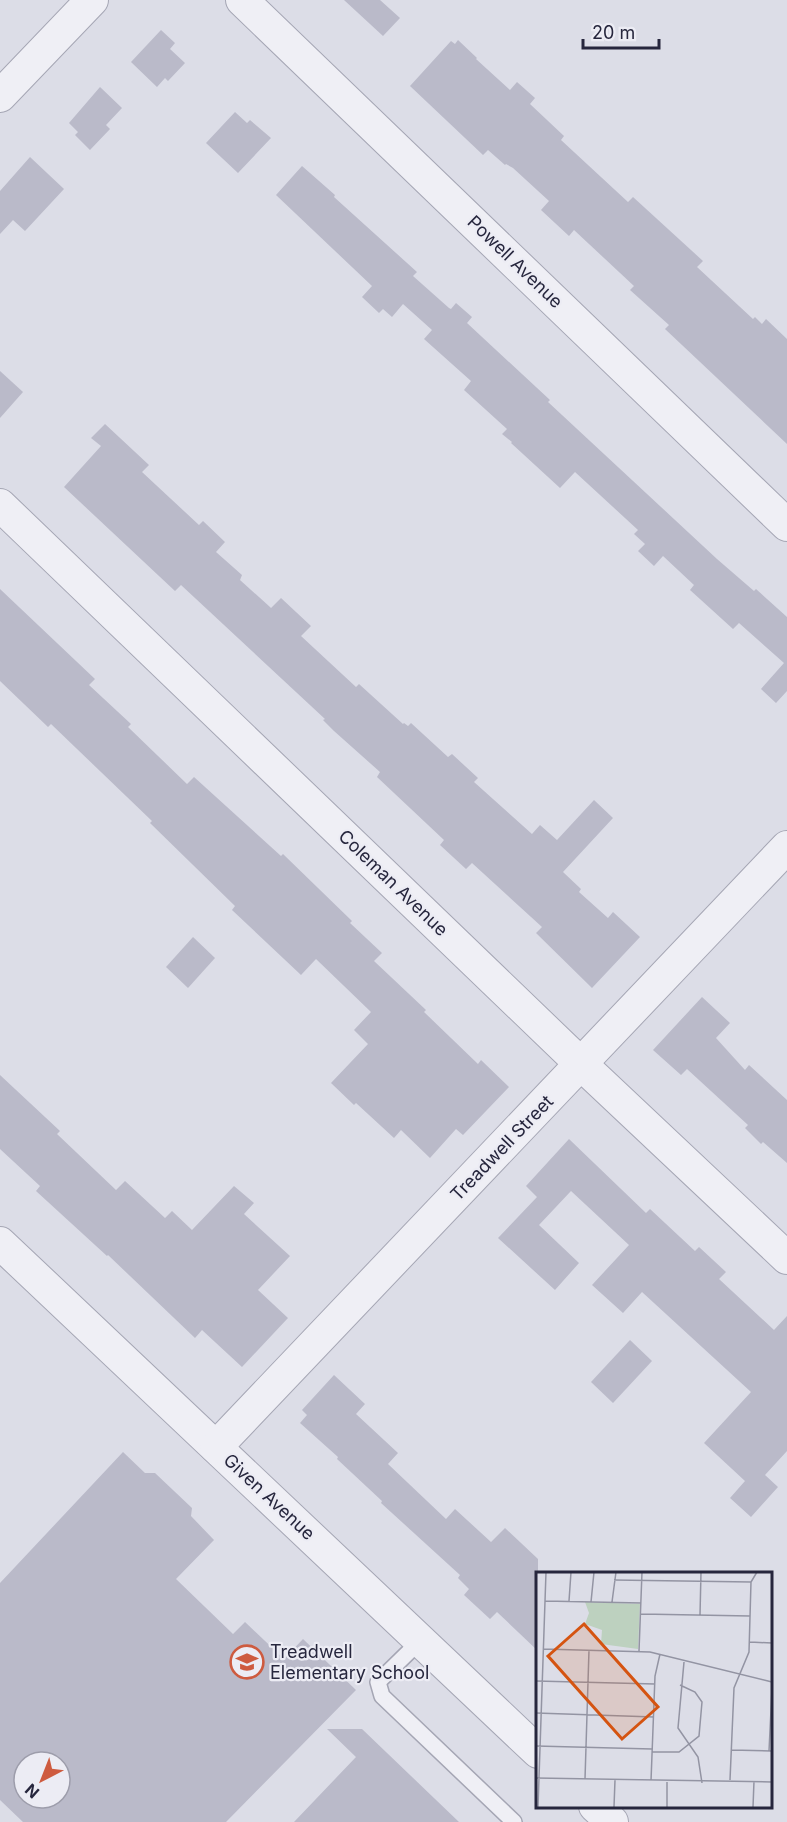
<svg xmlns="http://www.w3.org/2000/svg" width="787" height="1822" font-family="Inter,sans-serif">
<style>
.building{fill:#babac9;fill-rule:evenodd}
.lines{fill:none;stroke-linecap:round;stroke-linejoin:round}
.lane-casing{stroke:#a5a6b4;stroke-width:18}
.street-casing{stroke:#a5a6b4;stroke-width:34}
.lane{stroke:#efeff5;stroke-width:15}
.street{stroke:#efeff5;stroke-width:32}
.labels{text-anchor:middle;stroke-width:4.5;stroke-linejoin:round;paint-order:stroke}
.street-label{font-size:18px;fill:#26263d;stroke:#ececf4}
.poi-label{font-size:18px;fill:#26263d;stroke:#ececf4;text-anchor:start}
.inset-road{fill:none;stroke:#9394a3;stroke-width:1.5}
.view{fill:#d55411;fill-opacity:0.15;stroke:#d55411;stroke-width:3}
.inset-edge{fill:none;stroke:#26263d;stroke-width:3}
</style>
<rect width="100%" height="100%" fill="#dcdde7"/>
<g class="building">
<path d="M 344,0 L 380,0 L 400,18 L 383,36 Z"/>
<path d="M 161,30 L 175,43 L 170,49 L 185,63 L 168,81 L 165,78 L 157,87 L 131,62 Z"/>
<path d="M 458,40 L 477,58 L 476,59 L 510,90 L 517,82 L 535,98 L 530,104 L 564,136 L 561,140 L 628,202 L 633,197 L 703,261 L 697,267 L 753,319 L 755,317 L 762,324 L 766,319 L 787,339 L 787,444 L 665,329 L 669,325 L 630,290 L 634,286 L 574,230 L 569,236 L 541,210 L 549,201 L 513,168 L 506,164 L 505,165 L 488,150 L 483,155 L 410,86 L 451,41 L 455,44 Z"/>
<path d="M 100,87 L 122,108 L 106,125 L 110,129 L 90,150 L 75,135 L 78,132 L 69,123 Z"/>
<path d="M 235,112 L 247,123 L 250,120 L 271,138 L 238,173 L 206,143 Z"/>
<path d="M 30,157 L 64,189 L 25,231 L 13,220 L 0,234 L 0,191 Z"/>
<path d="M 302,166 L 335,195 L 334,197 L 417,272 L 413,276 L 449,308 L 451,309 L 456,303 L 472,317 L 467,323 L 550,400 L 548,402 L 717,559 L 754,591 L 756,589 L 787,617 L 787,691 L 776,703 L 761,689 L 784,663 L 739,623 L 733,629 L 690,590 L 694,585 L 663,556 L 654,566 L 638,551 L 645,544 L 634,534 L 638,530 L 575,472 L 560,488 L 511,443 L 512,442 L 502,434 L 507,429 L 464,390 L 471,381 L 424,339 L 432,330 L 403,304 L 392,317 L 383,309 L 379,313 L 362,297 L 372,286 L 276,195 Z"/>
<path d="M 0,371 L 23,392 L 0,418 Z"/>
<path d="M 105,424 L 149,465 L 142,472 L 199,525 L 203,521 L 225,542 L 216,552 L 242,575 L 240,580 L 270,607 L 271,608 L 281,598 L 311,626 L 301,636 L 356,687 L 359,684 L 403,724 L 404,723 L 408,726 L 411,723 L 448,757 L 452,754 L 478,778 L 474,782 L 532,834 L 540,825 L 557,840 L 594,800 L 613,818 L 563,872 L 581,889 L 579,892 L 608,918 L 613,912 L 640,937 L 592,988 L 536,933 L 542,927 L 472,863 L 466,869 L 440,845 L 444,840 L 377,777 L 380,772 L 334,731 L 323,720 L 325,719 L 181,585 L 175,591 L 64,487 L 101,446 L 91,438 Z"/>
<path d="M 0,589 L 95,679 L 89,685 L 131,724 L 128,727 L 187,784 L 194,777 L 281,856 L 283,854 L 352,921 L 350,923 L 382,953 L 374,961 L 426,1010 L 424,1012 L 478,1064 L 481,1060 L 509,1087 L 463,1135 L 456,1129 L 430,1158 L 401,1130 L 394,1138 L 356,1103 L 354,1105 L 331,1083 L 368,1044 L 354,1030 L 371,1012 L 316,959 L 301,975 L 232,910 L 235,906 L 150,823 L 152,821 L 51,724 L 48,727 L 0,681 Z"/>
<path d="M 193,937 L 215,958 L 188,988 L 166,967 Z"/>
<path d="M 702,997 L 730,1023 L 716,1038 L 745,1070 L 749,1065 L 787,1100 L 787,1163 L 763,1142 L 761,1144 L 745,1128 L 748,1125 L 687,1069 L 681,1075 L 653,1050 Z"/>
<path d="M 0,1075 L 60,1131 L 57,1134 L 116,1190 L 125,1181 L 165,1218 L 172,1211 L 192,1230 L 234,1186 L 254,1203 L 244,1214 L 290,1256 L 258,1290 L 288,1318 L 242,1367 L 202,1330 L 195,1338 L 108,1255 L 107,1256 L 36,1191 L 40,1186 L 0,1149 Z"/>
<path d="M 569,1139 L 646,1213 L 650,1209 L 695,1251 L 699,1247 L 726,1272 L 719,1279 L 774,1330 L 787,1316 L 787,1451 L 765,1475 L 778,1487 L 751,1517 L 730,1498 L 745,1481 L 704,1443 L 751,1392 L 642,1292 L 623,1313 L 592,1285 L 629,1245 L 571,1191 L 539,1225 L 579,1263 L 555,1290 L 498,1238 L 537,1197 L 526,1186 Z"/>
<path d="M 630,1340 L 652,1361 L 613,1403 L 591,1382 Z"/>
<path d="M 334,1375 L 365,1404 L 356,1414 L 398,1453 L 388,1464 L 446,1519 L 455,1509 L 491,1542 L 505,1528 L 538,1559 L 538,1651 L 497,1612 L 490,1619 L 464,1595 L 469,1589 L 458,1578 L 460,1575 L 381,1503 L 382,1501 L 337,1459 L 338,1457 L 300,1423 L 307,1415 L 302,1410 Z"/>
<path d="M 123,1452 L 145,1473 L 155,1473 L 192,1508 L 191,1516 L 214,1540 L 176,1579 L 233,1634 L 245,1622 L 284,1659 L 303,1639 L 356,1690 L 226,1822 L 23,1822 L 0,1800 L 0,1583 ZM 24,1762 L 60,1762 L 60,1798 L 24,1798 Z"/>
<path d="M 327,1729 L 362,1729 L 459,1822 L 294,1822 L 356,1757 Z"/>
</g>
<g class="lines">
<defs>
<path id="lane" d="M 421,1640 L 378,1682 L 382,1696 L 514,1822"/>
<g id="street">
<path d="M 242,0 L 787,525"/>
<path d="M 0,96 L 92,0"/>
<path d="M 0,505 L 581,1064 L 787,1258"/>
<path d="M 0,1243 L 538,1752"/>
<path d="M 216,1447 L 787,847"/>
<path d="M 595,1806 L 612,1822"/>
</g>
</defs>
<use href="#lane" class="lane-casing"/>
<use href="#street" class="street-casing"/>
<use href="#lane" class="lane"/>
<use href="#street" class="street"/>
</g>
<defs>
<symbol id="school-ring" viewBox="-11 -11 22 22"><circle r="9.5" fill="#ececf4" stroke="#ce5b3f" stroke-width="1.5"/><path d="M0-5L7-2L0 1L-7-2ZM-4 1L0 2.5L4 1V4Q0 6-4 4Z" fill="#ce5b3f"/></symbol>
</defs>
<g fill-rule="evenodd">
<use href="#school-ring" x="228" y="1643" width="38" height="38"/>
</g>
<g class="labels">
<g class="street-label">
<text transform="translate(515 262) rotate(44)" y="6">Powell Avenue</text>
<text transform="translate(393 883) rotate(44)" y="6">Coleman Avenue</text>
<text transform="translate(502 1148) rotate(-46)" y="6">Treadwell Street</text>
<text transform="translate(269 1497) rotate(43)" y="6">Given Avenue</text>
</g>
<g class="poi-label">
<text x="270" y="1658">Treadwell<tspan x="270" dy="21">Elementary School</tspan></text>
</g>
</g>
<g transform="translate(536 1572)">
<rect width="236" height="236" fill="#dcdde7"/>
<path d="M 49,30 L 104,32 L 102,77 L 65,72 L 66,58 L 49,52 L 53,41 Z" fill="#bdd1bf"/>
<path class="inset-road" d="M 78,8 L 215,10M 9,29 L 105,31M 33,29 L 35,0M 55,30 L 58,0M 76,30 L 80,0M 105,42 L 214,44M 164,43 L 165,0M 214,70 L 236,71M 7,77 L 114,80 L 236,110M 103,79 L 106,0M 148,90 L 142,156 L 162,185 L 166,211M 0,109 L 119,112M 0,141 L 118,145M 0,174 L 116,177M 195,178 L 235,179M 233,179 L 236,117M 116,180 L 143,180 L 163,164 L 166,130 L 159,120 L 144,113M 0,206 L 236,210M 49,207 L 53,78M 194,208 L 198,116 L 213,80 L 215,10 L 221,0M 115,209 L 119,104 L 124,82M 2,235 L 10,0M 78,235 L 79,208M 131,235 L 131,210M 217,235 L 218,209"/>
<path class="view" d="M 48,52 L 122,135 L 86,167 L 12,84 Z"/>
<rect width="236" height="236" class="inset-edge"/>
</g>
<g transform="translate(42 1780) rotate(222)"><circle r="28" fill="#ececf4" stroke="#9d9dab" stroke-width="1.5"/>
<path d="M0-4.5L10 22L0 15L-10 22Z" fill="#ce5b3f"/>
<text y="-9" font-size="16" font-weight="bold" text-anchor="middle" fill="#26263d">N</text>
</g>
<path d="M583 39v9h76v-9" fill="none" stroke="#26263d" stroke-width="3"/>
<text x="592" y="39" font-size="18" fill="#26263d" stroke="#ececf4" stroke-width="4.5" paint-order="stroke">20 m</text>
</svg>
